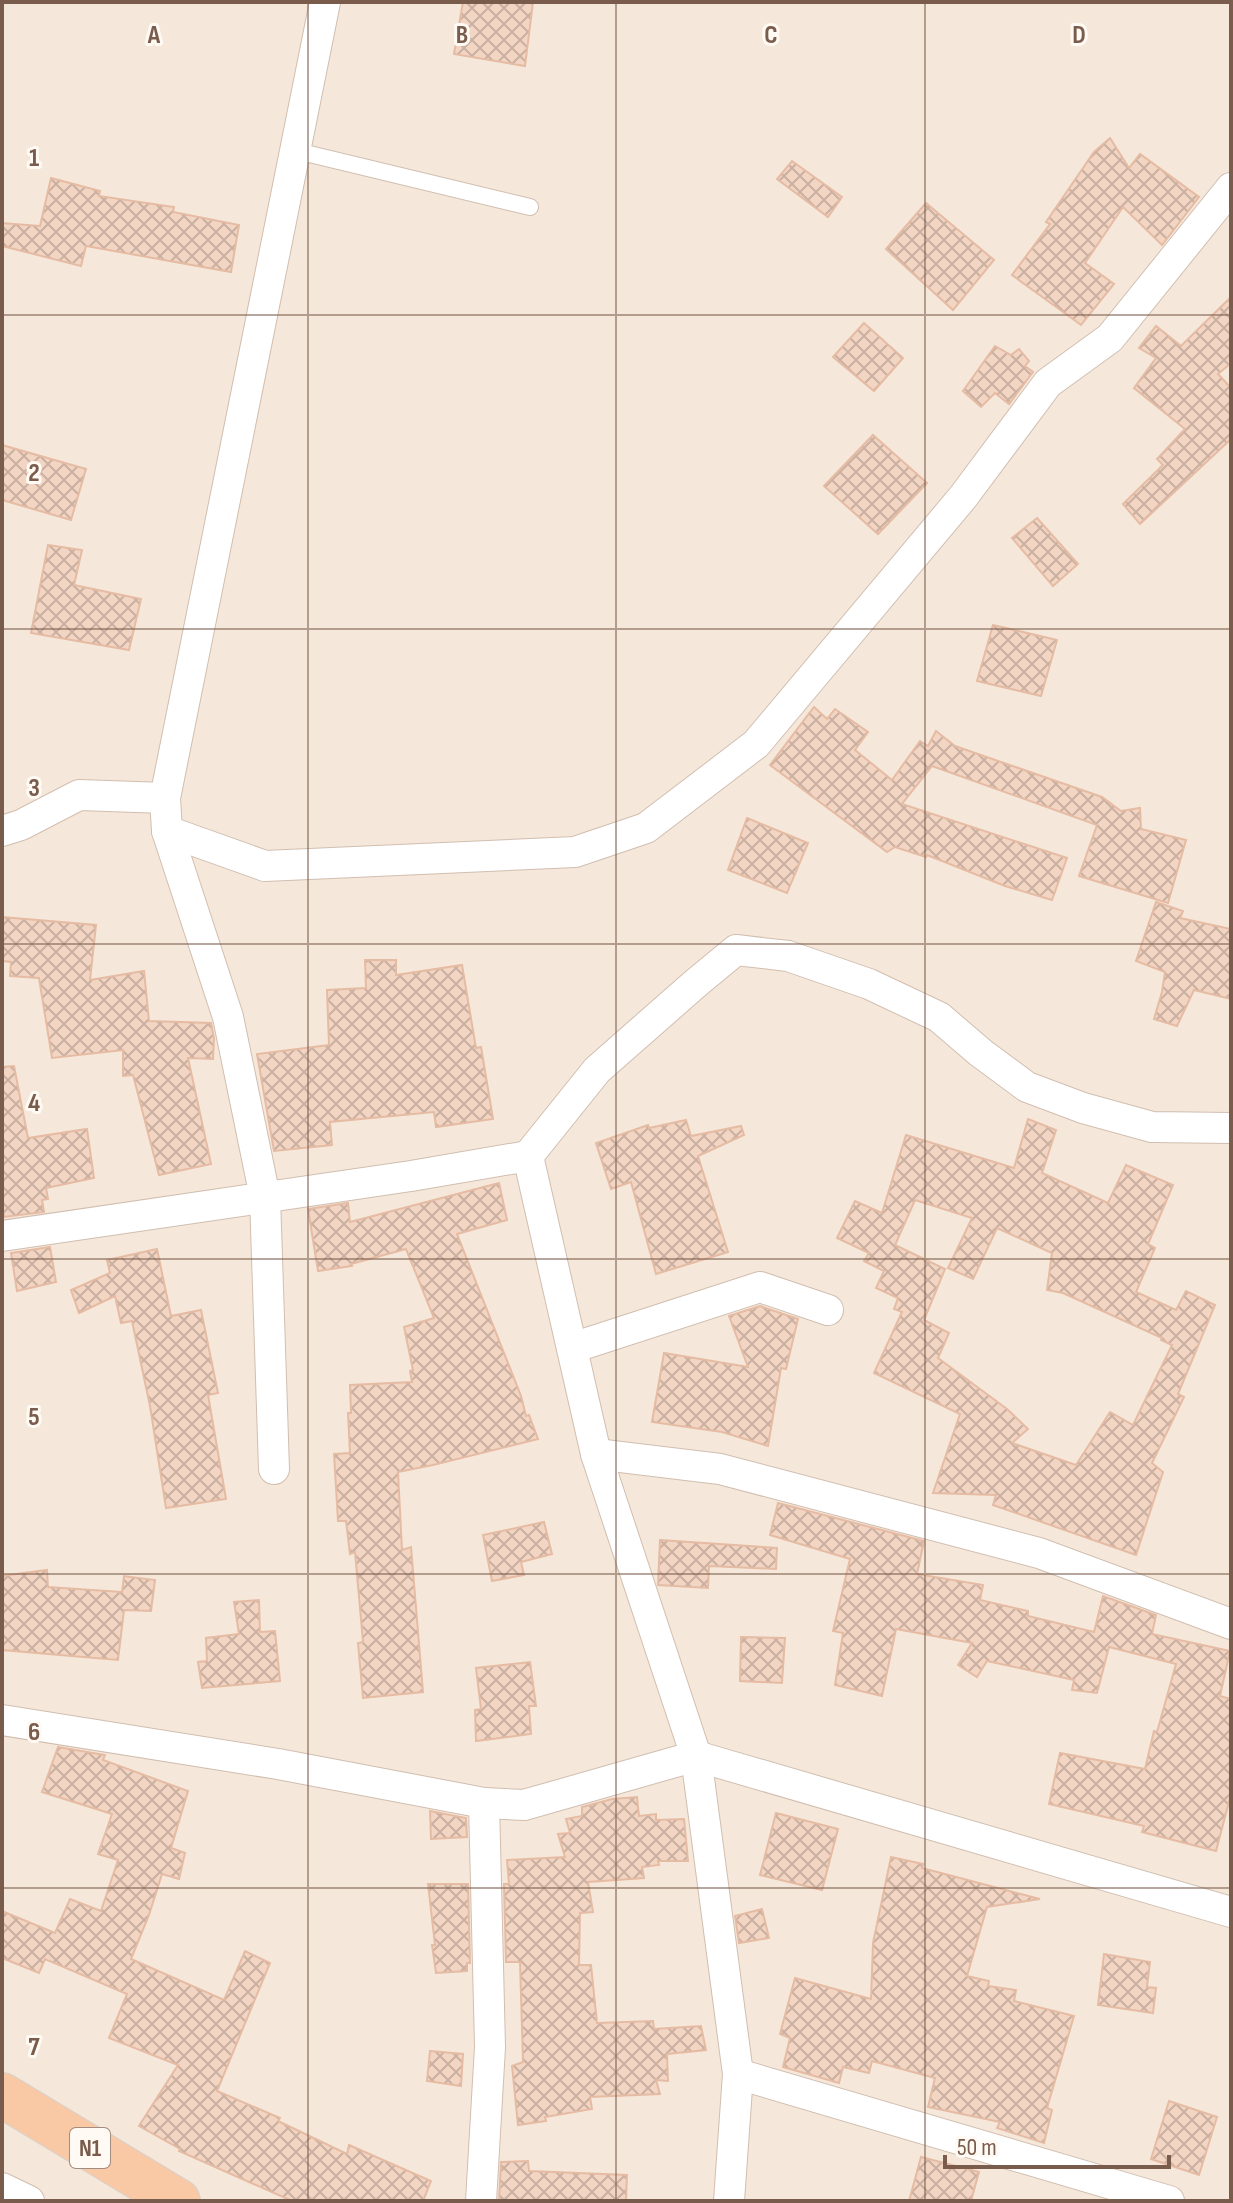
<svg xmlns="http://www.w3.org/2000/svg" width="1233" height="2203" font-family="'Sofia Sans Condensed',sans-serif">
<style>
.residential{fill:#f5e8da}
.building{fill:url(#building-cross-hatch);stroke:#e6bba3;stroke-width:2;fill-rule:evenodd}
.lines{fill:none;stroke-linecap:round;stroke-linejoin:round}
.service-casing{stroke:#d1beb0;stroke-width:18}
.minor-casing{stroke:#d1beb0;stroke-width:32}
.trunk-casing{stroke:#dad1cd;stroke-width:46}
.service{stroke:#fff;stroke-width:16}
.minor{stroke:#fff;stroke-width:30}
.trunk{stroke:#f9c8a4;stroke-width:44}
.grid{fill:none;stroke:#7a5c4d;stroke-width:2;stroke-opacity:0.55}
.labels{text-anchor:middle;stroke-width:6;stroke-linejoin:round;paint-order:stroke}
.shield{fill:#fffaf3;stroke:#a28b7f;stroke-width:2}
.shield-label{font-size:24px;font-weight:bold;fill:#7a5c4d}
.grid-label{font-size:26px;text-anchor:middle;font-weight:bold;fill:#7a5c4d;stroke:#fffaf3;stroke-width:6;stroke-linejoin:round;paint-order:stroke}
</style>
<defs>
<pattern id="building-cross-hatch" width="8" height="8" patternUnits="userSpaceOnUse" patternTransform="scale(2)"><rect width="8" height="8" fill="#f3d5c3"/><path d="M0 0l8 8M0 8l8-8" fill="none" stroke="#cab0a1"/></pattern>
</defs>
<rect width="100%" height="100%" fill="#fdf6ec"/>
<rect class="residential" x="2" y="2" width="1229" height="2199"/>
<g class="building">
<path d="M 463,2 L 533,2 L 525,66 L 454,54 Z"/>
<path d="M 1110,138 L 1129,168 L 1140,154 L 1199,197 L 1162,245 L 1123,207 L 1085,263 L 1114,284 L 1081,325 L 1012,275 L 1050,224 L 1046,222 L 1094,152 Z"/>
<path d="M 792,161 L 842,197 L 828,217 L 777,179 Z"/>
<path d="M 51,178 L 100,191 L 99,196 L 174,207 L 173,212 L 239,225 L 231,272 L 86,246 L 81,266 L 2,246 L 2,223 L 40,226 Z"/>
<path d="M 926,203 L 994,260 L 953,310 L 886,249 Z"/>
<path d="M 1231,297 L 1231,363 L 1218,374 L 1231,388 L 1231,439 L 1140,524 L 1123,504 L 1163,465 L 1157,459 L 1185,429 L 1134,388 L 1156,358 L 1139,348 L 1156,326 L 1181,346 Z"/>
<path d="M 864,323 L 903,358 L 874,391 L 833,357 Z"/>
<path d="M 995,346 L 1011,355 L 1019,349 L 1029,361 L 1025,366 L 1033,372 L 1009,404 L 995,393 L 981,407 L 963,391 Z"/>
<path d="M 873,435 L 927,483 L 878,534 L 824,486 Z"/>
<path d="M 2,445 L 86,469 L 71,520 L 2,500 Z"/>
<path d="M 1037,518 L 1078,564 L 1053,586 L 1012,538 Z"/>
<path d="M 48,545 L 82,550 L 74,585 L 141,599 L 129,650 L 31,633 Z"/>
<path d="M 993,625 L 1057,640 L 1041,696 L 977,681 Z"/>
<path d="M 814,707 L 827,719 L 835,709 L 868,732 L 855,750 L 892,780 L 920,741 L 928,746 L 936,731 L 955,746 L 1102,797 L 1121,811 L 1140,808 L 1141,829 L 1186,840 L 1168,903 L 1079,876 L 1097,825 L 932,766 L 902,804 L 1067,858 L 1052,900 L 1005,886 L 927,855 L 926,857 L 895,847 L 887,852 L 770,765 Z"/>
<path d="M 747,818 L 808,843 L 787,893 L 728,870 Z"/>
<path d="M 1156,902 L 1183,911 L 1180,918 L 1231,929 L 1231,999 L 1194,990 L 1177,1026 L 1154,1019 L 1162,992 L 1165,972 L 1136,961 Z"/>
<path d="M 2,917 L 96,925 L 90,980 L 144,971 L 149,1021 L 211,1023 L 214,1038 L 213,1059 L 188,1058 L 211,1164 L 159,1175 L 133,1075 L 123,1076 L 123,1050 L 52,1058 L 39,978 L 10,976 L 11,962 L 2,961 Z"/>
<path d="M 365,960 L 396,960 L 396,975 L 462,965 L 476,1048 L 481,1047 L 493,1119 L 436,1127 L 434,1112 L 330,1122 L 332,1145 L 274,1151 L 257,1054 L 329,1045 L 327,990 L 366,988 Z"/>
<path d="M 14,1066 L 28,1138 L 87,1129 L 94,1178 L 46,1188 L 48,1199 L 42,1200 L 44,1212 L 4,1217 L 2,1205 L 2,1067 Z"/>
<path d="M 1028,1119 L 1056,1130 L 1042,1173 L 1108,1203 L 1126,1165 L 1173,1185 L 1148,1244 L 1155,1248 L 1136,1292 L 1176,1310 L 1186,1291 L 1215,1305 L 1178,1394 L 1184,1397 L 1152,1463 L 1163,1472 L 1136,1555 L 993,1505 L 996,1495 L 933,1493 L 960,1414 L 874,1373 L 902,1312 L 894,1309 L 898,1298 L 876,1288 L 884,1271 L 864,1261 L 869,1253 L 837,1238 L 855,1201 L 882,1213 L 906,1135 L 1014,1168 ZM 915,1200 L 972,1218 L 948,1268 L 973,1279 L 997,1228 L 1052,1253 L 1047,1290 L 1063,1293 L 1162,1338 L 1161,1340 L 1172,1345 L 1133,1425 L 1110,1412 L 1076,1465 L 1012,1443 L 1028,1429 L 1007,1409 L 938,1358 L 949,1333 L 924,1320 L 945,1269 L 895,1245 Z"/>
<path d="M 686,1120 L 691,1136 L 741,1126 L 744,1135 L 698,1156 L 728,1252 L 656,1274 L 631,1182 L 611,1189 L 596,1143 L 648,1125 L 649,1128 Z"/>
<path d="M 499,1183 L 507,1220 L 457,1234 L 521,1396 L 526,1416 L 529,1415 L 538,1439 L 433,1465 L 398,1472 L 402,1550 L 411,1547 L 423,1692 L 363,1698 L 358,1643 L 363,1642 L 355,1552 L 350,1554 L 346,1521 L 338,1521 L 334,1454 L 350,1453 L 348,1413 L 351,1413 L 350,1385 L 412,1382 L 410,1371 L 413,1370 L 404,1327 L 434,1318 L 406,1249 L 351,1264 L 352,1266 L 318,1271 L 308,1209 L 348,1203 L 350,1222 Z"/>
<path d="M 50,1247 L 56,1282 L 17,1291 L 11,1253 Z"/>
<path d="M 157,1249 L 171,1316 L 201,1310 L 218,1393 L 208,1395 L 226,1499 L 166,1508 L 150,1406 L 132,1321 L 121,1323 L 115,1296 L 79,1313 L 71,1290 L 110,1273 L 107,1260 Z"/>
<path d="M 760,1306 L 798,1319 L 786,1369 L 781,1368 L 768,1446 L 722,1432 L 652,1422 L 664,1353 L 748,1367 L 729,1316 Z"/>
<path d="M 778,1503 L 924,1541 L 917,1574 L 983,1585 L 980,1600 L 1028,1611 L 1028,1616 L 1094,1632 L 1103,1596 L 1156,1615 L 1152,1634 L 1230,1651 L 1220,1696 L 1231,1699 L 1231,1794 L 1216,1851 L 1142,1832 L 1144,1826 L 1049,1804 L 1060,1753 L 1145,1769 L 1154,1731 L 1157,1732 L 1176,1664 L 1109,1647 L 1097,1693 L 1072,1690 L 1074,1680 L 987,1661 L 977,1677 L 958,1665 L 972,1643 L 896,1629 L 882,1696 L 835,1685 L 843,1633 L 833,1631 L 850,1559 L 770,1535 Z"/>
<path d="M 544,1522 L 552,1554 L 521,1562 L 524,1575 L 492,1581 L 483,1535 Z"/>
<path d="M 660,1540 L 777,1548 L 776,1569 L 709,1566 L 708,1588 L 658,1585 Z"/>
<path d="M 47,1570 L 48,1587 L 122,1592 L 124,1576 L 155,1580 L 151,1611 L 124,1610 L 118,1660 L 2,1650 L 2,1576 Z"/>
<path d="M 259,1600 L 260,1632 L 275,1631 L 280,1681 L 202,1688 L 198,1662 L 207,1661 L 206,1638 L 239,1634 L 234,1602 Z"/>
<path d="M 741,1637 L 785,1638 L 782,1683 L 740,1681 Z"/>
<path d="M 530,1662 L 536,1706 L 529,1706 L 531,1734 L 476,1741 L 475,1710 L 481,1709 L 476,1668 Z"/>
<path d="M 58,1747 L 105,1755 L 103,1760 L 188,1791 L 171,1848 L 185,1853 L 179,1879 L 162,1874 L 149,1915 L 131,1959 L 224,2000 L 245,1951 L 270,1963 L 217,2091 L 280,2118 L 278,2121 L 347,2154 L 349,2145 L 431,2181 L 423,2201 L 292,2201 L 179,2151 L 180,2149 L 139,2126 L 178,2065 L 109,2038 L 127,1994 L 45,1959 L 39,1973 L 2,1958 L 2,1911 L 55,1933 L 70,1899 L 101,1911 L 118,1860 L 98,1854 L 112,1814 L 42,1792 Z"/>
<path d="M 637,1797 L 639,1816 L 656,1814 L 656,1820 L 684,1819 L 688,1861 L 658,1861 L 659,1865 L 642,1867 L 644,1878 L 588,1882 L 593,1912 L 580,1913 L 579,1965 L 591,1965 L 597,2023 L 653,2021 L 654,2029 L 701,2026 L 706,2050 L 667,2054 L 668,2081 L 656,2080 L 660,2094 L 590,2097 L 592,2109 L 545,2117 L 546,2121 L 518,2125 L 512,2066 L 523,2062 L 520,1962 L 506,1962 L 504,1884 L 509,1884 L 507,1860 L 565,1857 L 558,1834 L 570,1833 L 566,1819 L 582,1816 L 582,1807 L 612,1799 Z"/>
<path d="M 430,1811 L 466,1818 L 467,1837 L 431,1839 Z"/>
<path d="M 776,1813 L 838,1829 L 822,1890 L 760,1875 Z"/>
<path d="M 891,1857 L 923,1864 L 922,1868 L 1040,1899 L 987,1907 L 967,1976 L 989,1981 L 988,1986 L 1016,1990 L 1014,2001 L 1074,2016 L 1047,2108 L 1052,2110 L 1044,2143 L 997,2128 L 1000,2122 L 928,2107 L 935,2078 L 872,2061 L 869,2073 L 843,2067 L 839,2083 L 783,2067 L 790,2038 L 780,2034 L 795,1978 L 871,1999 L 873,1943 Z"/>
<path d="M 428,1884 L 468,1884 L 470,1963 L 467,1963 L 467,1971 L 436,1973 L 432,1945 L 435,1945 Z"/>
<path d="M 762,1909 L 769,1938 L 739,1943 L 735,1916 Z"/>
<path d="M 1104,1954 L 1150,1962 L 1147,1987 L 1156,1988 L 1153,2013 L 1098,2005 Z"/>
<path d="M 430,2051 L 463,2054 L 461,2086 L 427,2081 Z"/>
<path d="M 1169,2101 L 1217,2117 L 1199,2175 L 1151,2159 Z"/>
<path d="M 921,2157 L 979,2172 L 971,2201 L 909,2201 Z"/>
<path d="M 528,2161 L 529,2171 L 627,2175 L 626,2201 L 499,2201 L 501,2162 Z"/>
</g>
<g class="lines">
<defs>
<path id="service" d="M 297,151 L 530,207"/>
<g id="minor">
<path d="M 325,2 L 165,798 L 167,831 L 265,866 L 575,852 L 646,828 L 756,744 L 963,497 L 1048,383 L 1110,338 L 1231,188"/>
<path d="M 2,831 L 21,825 L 79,795 L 165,798"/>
<path d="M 167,831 L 228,1017 L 265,1197 L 274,1469"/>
<path d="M 528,1156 L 596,1454 L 696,1756 L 738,2074 L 729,2201"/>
<path d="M 2,1236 L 411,1176 L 528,1156 L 597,1070 L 696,983 L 736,950 L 788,956 L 869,984 L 939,1017 L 981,1053 L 1027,1087 L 1083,1108 L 1152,1127 L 1231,1128"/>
<path d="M 572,1348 L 760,1287 L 828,1310"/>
<path d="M 596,1454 L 720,1469 L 1039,1553 L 1231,1624"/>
<path d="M 2,1720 L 278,1764 L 484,1803 L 524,1805 L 696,1756 L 1231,1912"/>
<path d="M 738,2074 L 1169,2201"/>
<path d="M 2,2188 L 29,2201"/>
<path d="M 481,2201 L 490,2047 L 484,1803"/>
</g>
<path id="trunk" d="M 2,2095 L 178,2201"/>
</defs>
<use href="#service" class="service-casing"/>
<use href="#minor" class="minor-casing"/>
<use href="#trunk" class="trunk-casing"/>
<use href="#service" class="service"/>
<use href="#minor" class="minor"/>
<use href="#trunk" class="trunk"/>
</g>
<path class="grid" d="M 308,2 L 308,2201M 616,2 L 616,2201M 925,2 L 925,2201M 2,315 L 1231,315M 2,629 L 1231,629M 2,944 L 1231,944M 2,1259 L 1231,1259M 2,1574 L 1231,1574M 2,1888 L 1231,1888"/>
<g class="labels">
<rect class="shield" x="70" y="2128" width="40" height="40" rx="6"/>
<g class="shield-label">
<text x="90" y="2156">N1</text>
</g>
</g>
<g class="grid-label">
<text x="154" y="43">A</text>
<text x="462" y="43">B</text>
<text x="771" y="43">C</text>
<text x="1079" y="43">D</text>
<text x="34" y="166">1</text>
<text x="34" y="481">2</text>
<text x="34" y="796">3</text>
<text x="34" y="1111">4</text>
<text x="34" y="1425">5</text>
<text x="34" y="1740">6</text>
<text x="34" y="2055">7</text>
</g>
<rect width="1233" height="2203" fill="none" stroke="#7a5c4d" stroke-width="8"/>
<path d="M945 2155v12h224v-12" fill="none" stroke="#7a5c4d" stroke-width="4"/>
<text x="957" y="2155" font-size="24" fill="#7a5c4d" stroke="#fffaf3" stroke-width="6" paint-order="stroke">50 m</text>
</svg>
